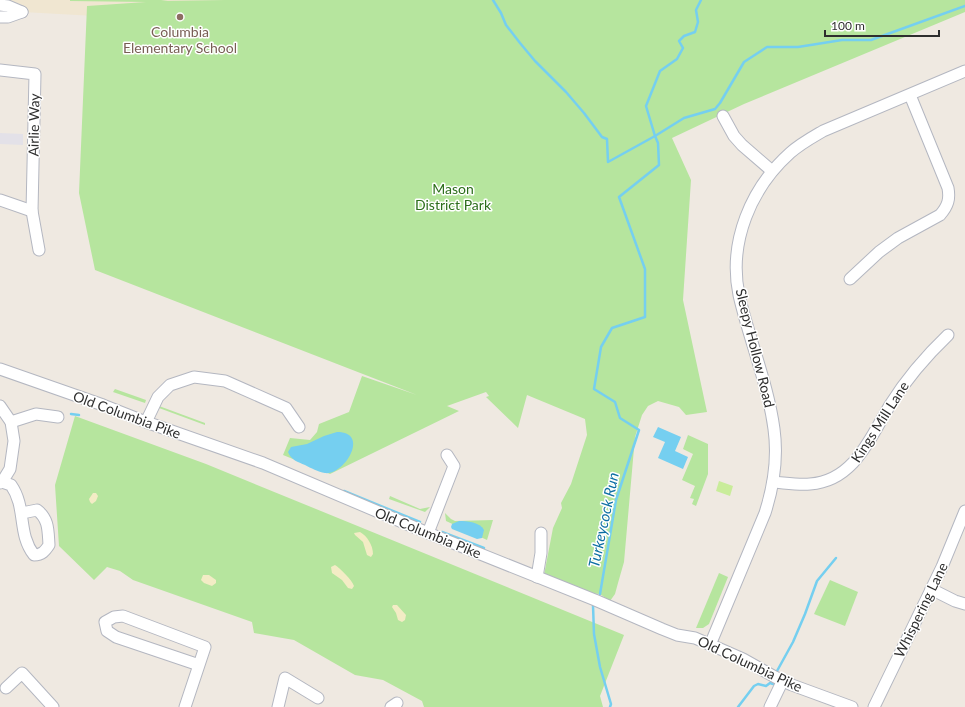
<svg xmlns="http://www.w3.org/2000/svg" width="965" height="707" font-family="Lato,sans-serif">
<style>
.industrial{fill:#e3e1e8}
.education{fill:#f0e6d1}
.green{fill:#b6e59e}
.sand{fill:#f3ecc5}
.pitch{fill:#c9ec9a}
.water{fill:#75cff0}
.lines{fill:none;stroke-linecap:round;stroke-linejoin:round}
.stream{stroke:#75cff0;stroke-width:2.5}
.minor-casing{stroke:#b4b7c1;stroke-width:13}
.minor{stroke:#fff;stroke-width:11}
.education-dot{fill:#8d6e63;stroke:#fff;stroke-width:1.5}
.labels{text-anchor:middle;stroke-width:3;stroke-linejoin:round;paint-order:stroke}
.education-label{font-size:14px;fill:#785e54;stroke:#fff}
.street-label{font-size:14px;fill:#2e2e2e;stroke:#fff}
.park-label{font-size:14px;fill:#2c6e1b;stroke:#fff}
.water-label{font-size:15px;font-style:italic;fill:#0d6fa3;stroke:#fff}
</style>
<rect width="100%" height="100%" fill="#efe9e1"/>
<path class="industrial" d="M 0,133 L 23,134 L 23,145 L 0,144 Z"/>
<path class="education" d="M 0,0 L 236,0 L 239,24 L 5,11 Z"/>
<g class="green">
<path d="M 70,0 L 168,0 L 161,1 L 225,0 L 965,0 L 965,12 L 744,104 L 672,138 L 691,180 L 683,300 L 707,412 L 686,415 L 679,407 L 658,401 L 648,406 L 642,415 L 635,437 L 624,562 L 618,583 L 615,594 L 610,601 L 600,594 L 586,593 L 544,575 L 553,528 L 562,508 L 561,503 L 571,484 L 587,435 L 585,419 L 527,395 L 518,428 L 486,397 L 489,396 L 486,392 L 447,406 L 459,411 L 330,474 L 283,455 L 290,438 L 310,440 L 317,432 L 319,424 L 349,412 L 362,376 L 417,395 L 95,270 L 79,193 L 87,6 L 146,2 L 70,1 Z"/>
<path d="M 115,389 L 146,400 L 145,403 L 113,392 Z"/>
<path d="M 159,406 L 205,423 L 205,425 L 159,408 Z"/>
<path d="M 75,416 L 206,464 L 624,635 L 600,696 L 603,707 L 424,707 L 422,701 L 383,680 L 355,675 L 294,640 L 254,633 L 252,622 L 133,580 L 120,571 L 107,567 L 94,580 L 59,546 L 55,485 Z"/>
<path d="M 688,435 L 708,444 L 708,474 L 696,506 L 692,504 L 694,499 L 690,498 L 695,486 L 682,480 L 693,454 L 683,449 Z"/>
<path d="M 390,496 L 420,509 L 430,507 L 425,512 L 389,499 Z"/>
<path d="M 445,513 L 451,519 L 455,521 L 493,520 L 487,540 L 446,521 Z"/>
<path d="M 719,573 L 728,577 L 709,624 L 703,628 L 696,628 Z"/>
<path d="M 830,580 L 858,592 L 845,626 L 814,614 Z"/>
</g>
<g class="sand">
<path d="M 93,493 L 96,493 L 98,496 L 96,501 L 92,504 L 90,502 L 89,499 Z"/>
<path d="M 360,532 C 367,536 373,545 373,554 L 371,557 L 367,555 L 363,542 L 355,535 L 354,533 Z"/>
<path d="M 335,565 C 340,568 352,580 354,586 L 352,589 L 348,588 L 342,580 L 332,573 L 331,567 Z"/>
<path d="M 203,575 L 209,575 L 216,580 L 216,583 L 212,586 L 204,583 L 201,580 Z"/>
<path d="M 393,605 L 397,605 L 406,615 L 405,620 L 402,622 L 398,620 L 396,613 L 392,607 Z"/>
</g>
<path class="pitch" d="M 719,481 L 733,486 L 730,496 L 716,491 Z"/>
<g class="water">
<path d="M 658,427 L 681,437 L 675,451 L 688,457 L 683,469 L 658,458 L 665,442 L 653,437 Z"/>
<path d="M 337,432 C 371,432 344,476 325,473 C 318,472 311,468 305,465 C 298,462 291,460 288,452 L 291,447 L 307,444 L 324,436 Z"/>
<path d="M 459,521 C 467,521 480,522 484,530 L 482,538 L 477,539 L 452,529 L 451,527 L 452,524 Z"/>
</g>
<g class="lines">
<g class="stream">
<path d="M 493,0 L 501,13 L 506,25 L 520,43 L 535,61 L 566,92 L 584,113 L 602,137 L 607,139 L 608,162 L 655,136 L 684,118 L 715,109 L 720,103 L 744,62 L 767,47 L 798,47 L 842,40 L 871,40 L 965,6"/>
<path d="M 71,414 L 79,415"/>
<path d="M 344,491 L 420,522"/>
<path d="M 442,532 L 484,548"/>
<path d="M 600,594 L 616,500 L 639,430 L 620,418 L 615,402 L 594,389 L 601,347 L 612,328 L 645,317 L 645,269 L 619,197 L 659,165 L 658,143 L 655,136 L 646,106 L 660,71 L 677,59 L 683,48 L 679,41 L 684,36 L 695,32 L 698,22 L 696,10 L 701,0"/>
<path d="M 593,605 L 594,634 L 600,667 L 611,704 L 610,707"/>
<path d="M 777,671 L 793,642 L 805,614 L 817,581 L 836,558"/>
<path d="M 738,707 L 754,686 L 758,684 L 766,686 L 770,683 L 773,684"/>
</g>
<defs>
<g id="minor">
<path d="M 0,5 L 8,6 L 22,12"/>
<path d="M 0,17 L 8,17 L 22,12"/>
<path d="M 0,70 L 35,74 L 32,211 L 39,250"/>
<path d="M 723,116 L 734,136 L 742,145 L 772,171"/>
<path d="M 0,200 L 32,211"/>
<path d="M 850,279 L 879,252 L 898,238 L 940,215 C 948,206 950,199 948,188 L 910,95"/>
<path d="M 0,369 L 103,405 L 146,422 L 263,463 L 428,533 L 595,600 L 662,629 L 677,635 L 695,638 L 718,648 L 743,659 L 775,677 L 792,685 L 852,707"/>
<path d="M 0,406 L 11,422 L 14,441 L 10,469 L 2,482 L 0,483"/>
<path d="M 11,422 L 36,414 L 58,417"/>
<path d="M 146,422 L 158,397 L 170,385 L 194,377 L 225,381 L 286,408 L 299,427"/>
<path d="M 2,482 L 11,485 C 27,508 17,533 34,555 C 42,555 45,551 49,545 C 48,531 49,519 37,510 L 22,513"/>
<path d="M 773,482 C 786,483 798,485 810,484 C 854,481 870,438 890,405 C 907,378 925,357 948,335"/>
<path d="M 428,533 L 454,466 L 447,455"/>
<path d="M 537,577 L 541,553 L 541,533"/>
<path d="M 931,589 L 955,601 L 965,604"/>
<path d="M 710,645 L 765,513 C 774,485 778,458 774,429 C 768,384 749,339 739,295 C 728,242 751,188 790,153 C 800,144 811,138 823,131 L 965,71"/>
<path d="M 6,688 L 22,673 L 53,707"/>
<path d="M 185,707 L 205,647 L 123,616 L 114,617 L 105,622 L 107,631 L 116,637 L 199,665"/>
<path d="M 278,707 L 285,678 L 318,698"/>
<path d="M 391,707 L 397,703"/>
<path d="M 770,707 L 783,680"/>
<path d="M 874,707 L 942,567 L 965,511"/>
</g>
</defs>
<use href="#minor" class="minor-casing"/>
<use href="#minor" class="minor"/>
</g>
<circle class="education-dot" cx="180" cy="17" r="4"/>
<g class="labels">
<g class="education-label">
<text x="180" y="37">Columbia<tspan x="180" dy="16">Elementary School</tspan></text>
</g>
<g class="street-label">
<text transform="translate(34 125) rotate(-89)" y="5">Airlie Way</text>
<text transform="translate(755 348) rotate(76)" y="5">Sleepy Hollow Road</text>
<text transform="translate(127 415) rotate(20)" y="5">Old Columbia Pike</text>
<text transform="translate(880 422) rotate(-57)" y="5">Kings Mill Lane</text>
<text transform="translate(428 533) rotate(22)" y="5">Old Columbia Pike</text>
<text transform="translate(921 610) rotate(-64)" y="5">Whispering Lane</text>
<text transform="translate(750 664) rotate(25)" y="5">Old Columbia Pike</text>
</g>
<g class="park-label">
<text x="453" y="194">Mason<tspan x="453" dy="16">District Park</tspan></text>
</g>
<g class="water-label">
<text transform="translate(604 520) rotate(-78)" y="5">Turkeycock Run</text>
</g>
</g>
<path d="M825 30v6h114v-6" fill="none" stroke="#2e2e2e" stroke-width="2"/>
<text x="831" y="30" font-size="12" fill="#2e2e2e" stroke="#ffffff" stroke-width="3" paint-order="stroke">100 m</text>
</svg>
